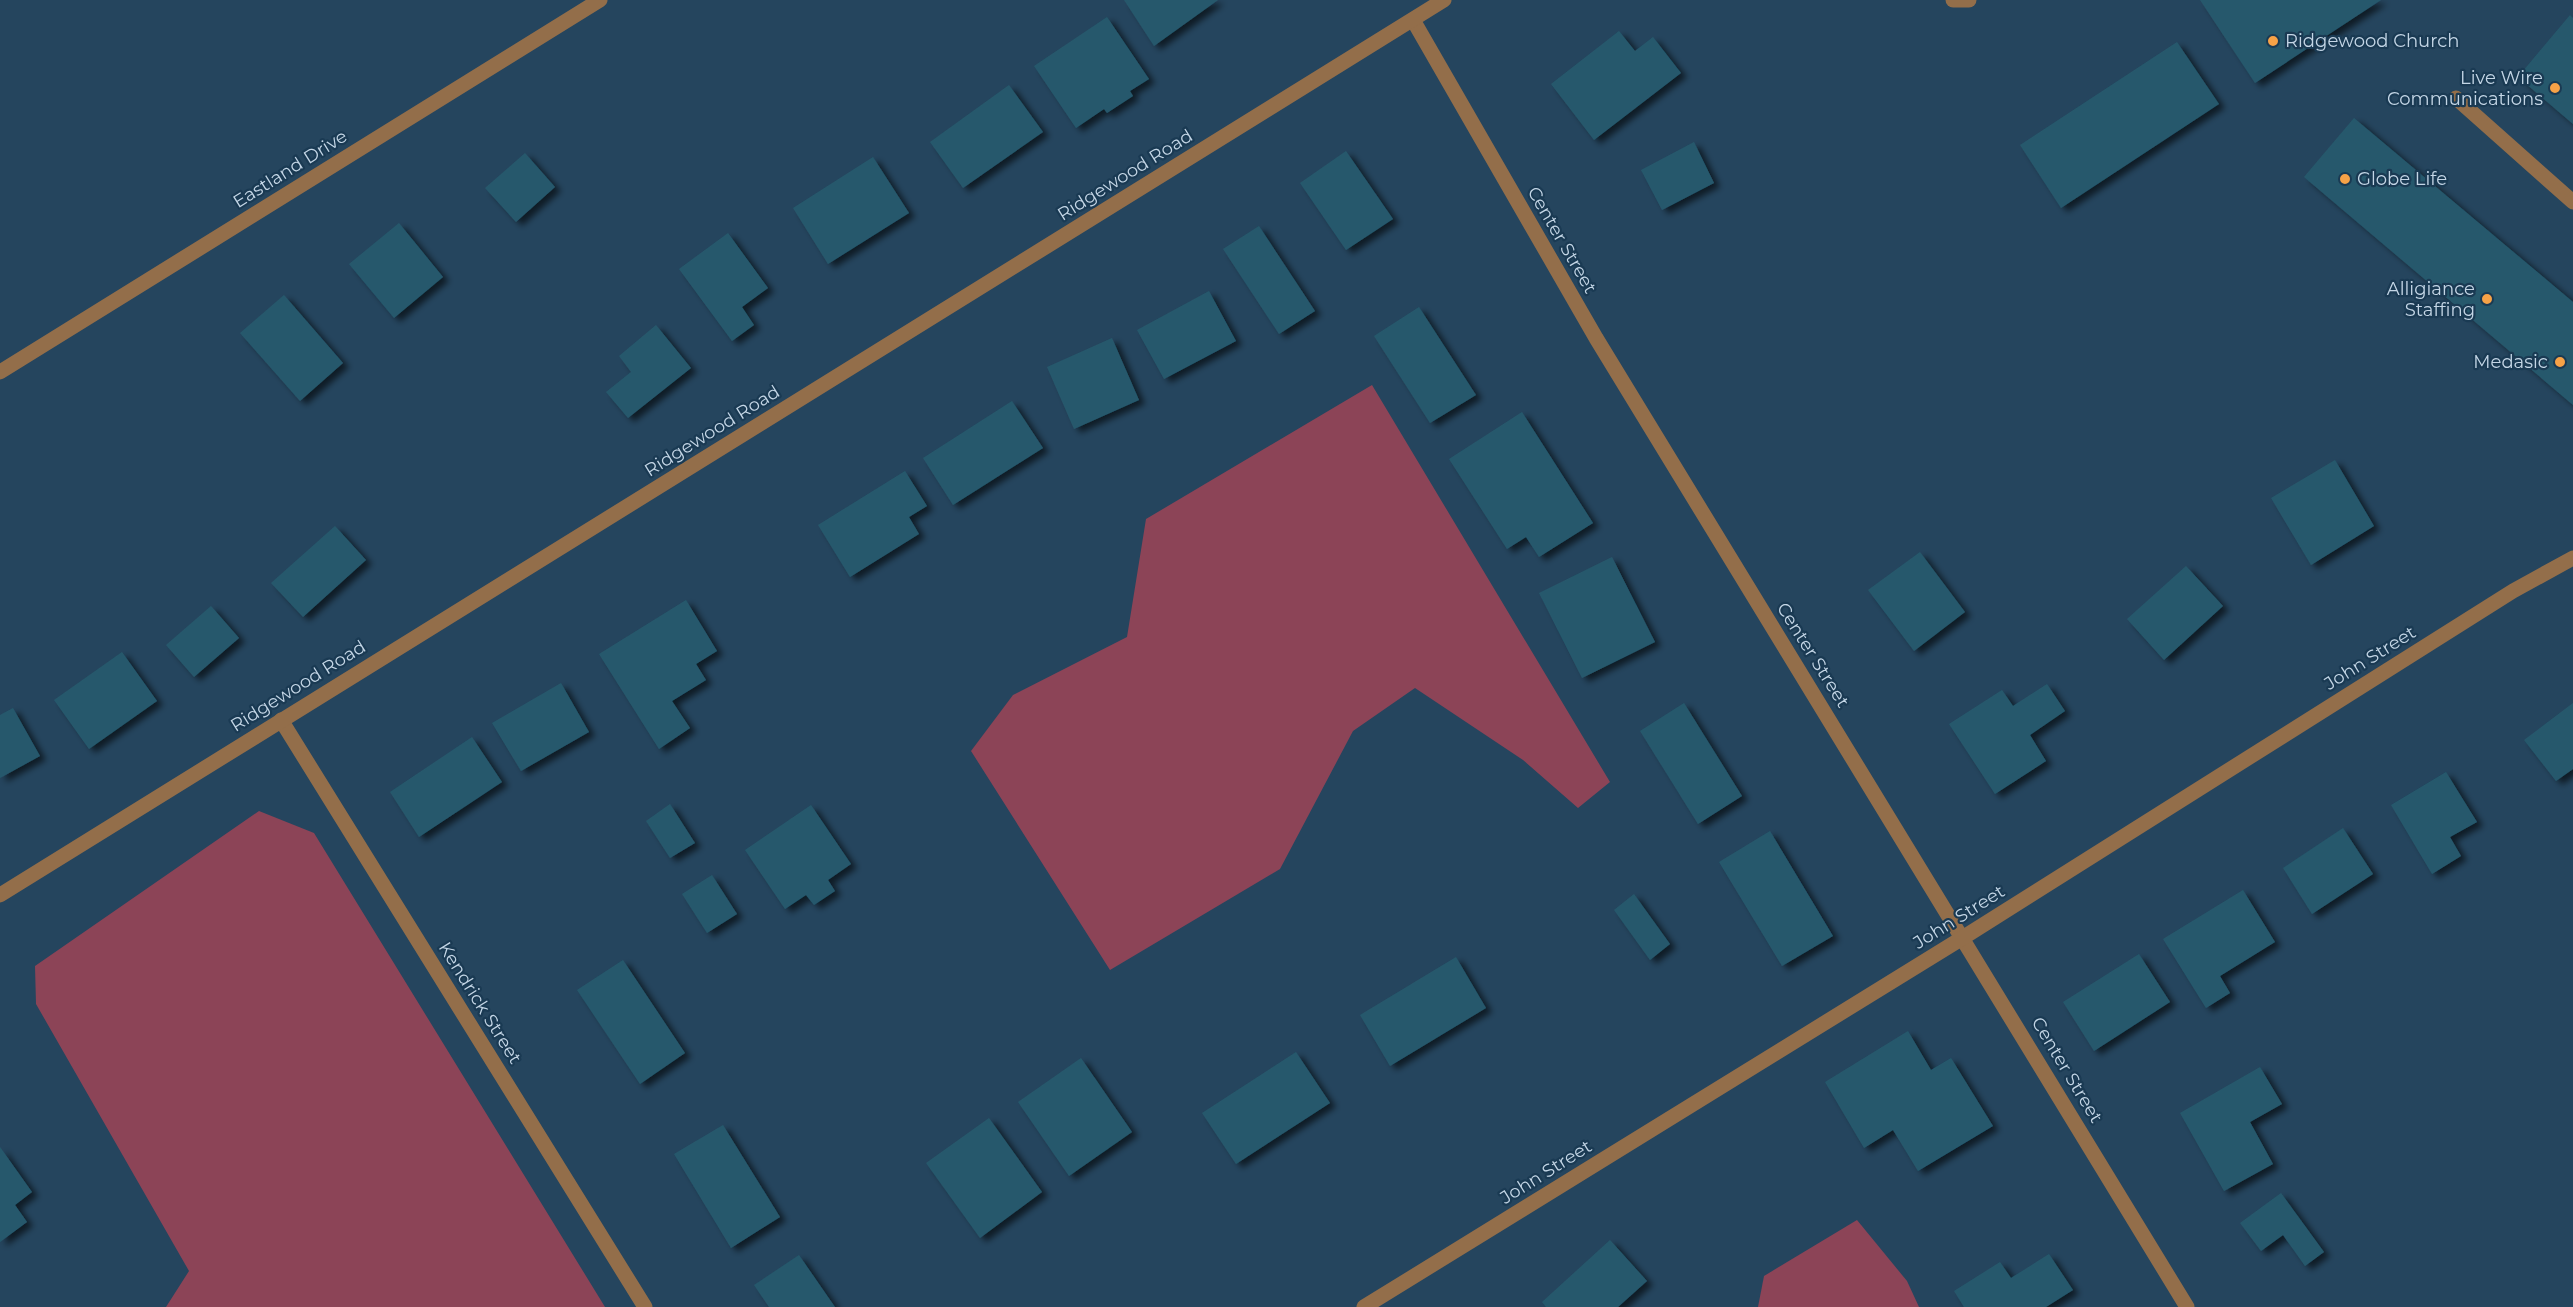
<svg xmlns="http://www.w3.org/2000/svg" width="2573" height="1307" font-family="Montserrat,sans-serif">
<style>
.green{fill:#8c4457}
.building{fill:#26596c;filter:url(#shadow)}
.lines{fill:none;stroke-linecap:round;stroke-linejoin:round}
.minor{stroke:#936e4a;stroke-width:15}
.poi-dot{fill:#f6a247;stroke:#1a3a53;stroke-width:2}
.labels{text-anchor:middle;stroke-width:4.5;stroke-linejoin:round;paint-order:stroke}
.poi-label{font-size:18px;fill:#c4d6e6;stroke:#1a3a53;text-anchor:end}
.street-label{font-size:18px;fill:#c4d6e6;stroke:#1a3a53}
</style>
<defs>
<filter id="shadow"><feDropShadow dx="6" dy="4" stdDeviation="3" flood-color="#0009"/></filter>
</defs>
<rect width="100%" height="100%" fill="#25455e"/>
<g class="green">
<path d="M 1372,385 L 1610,782 L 1578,808 L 1523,760 L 1415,688 L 1353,731 L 1280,869 L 1110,970 L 971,751 L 1013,695 L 1127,637 L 1146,519 Z"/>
<path d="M 259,811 L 314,833 L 605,1307 L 166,1307 L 189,1271 L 36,1004 L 35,966 Z"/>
<path d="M 1857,1220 L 1907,1281 L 1919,1307 L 1758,1307 L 1764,1276 Z"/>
</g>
<g class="building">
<path d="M 1124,0 L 1218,0 L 1154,46 Z"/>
<path d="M 2200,0 L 2381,0 L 2255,83 Z"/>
<path d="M 2570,15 L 2573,18 L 2573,124 L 2518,77 Z"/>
<path d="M 1107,17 L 1149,79 L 1130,91 L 1133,96 L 1107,113 L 1104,109 L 1076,128 L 1034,66 Z"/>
<path d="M 1619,31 L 1635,51 L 1653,37 L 1681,73 L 1594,140 L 1551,84 Z"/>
<path d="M 2177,42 L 2219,104 L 2061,208 L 2020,145 Z"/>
<path d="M 1009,85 L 1043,132 L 963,188 L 930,142 Z"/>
<path d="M 2354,118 L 2573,302 L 2573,405 L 2304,177 Z"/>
<path d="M 1694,142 L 1714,183 L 1662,210 L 1641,170 Z"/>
<path d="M 1346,151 L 1393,219 L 1346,250 L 1300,183 Z"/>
<path d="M 525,153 L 555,187 L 516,222 L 485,188 Z"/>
<path d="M 873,157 L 909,213 L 828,264 L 793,208 Z"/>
<path d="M 399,223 L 443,277 L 394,318 L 349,264 Z"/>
<path d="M 1259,226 L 1315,311 L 1279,334 L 1223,249 Z"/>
<path d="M 728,233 L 768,288 L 742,307 L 754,325 L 732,341 L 679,269 Z"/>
<path d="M 1209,291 L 1236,341 L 1164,379 L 1137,330 Z"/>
<path d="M 284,295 L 343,363 L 300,401 L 240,333 Z"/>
<path d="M 1419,307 L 1476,395 L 1430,423 L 1374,336 Z"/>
<path d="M 656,325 L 691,368 L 628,418 L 606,392 L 631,372 L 619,356 Z"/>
<path d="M 1112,338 L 1139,400 L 1074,429 L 1047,367 Z"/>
<path d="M 1012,401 L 1043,448 L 953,505 L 923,458 Z"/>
<path d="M 1522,412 L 1593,523 L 1539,557 L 1526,537 L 1507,549 L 1449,459 Z"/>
<path d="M 2335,460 L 2374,526 L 2311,565 L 2271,498 Z"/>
<path d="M 905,471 L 927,506 L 909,517 L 919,534 L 850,577 L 818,525 Z"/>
<path d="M 335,526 L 366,560 L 303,617 L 271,583 Z"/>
<path d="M 1920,552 L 1965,612 L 1914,651 L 1868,590 Z"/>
<path d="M 1612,557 L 1655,642 L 1582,678 L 1539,593 Z"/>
<path d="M 2186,566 L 2223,606 L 2164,660 L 2127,619 Z"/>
<path d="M 686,600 L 717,651 L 696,664 L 706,680 L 672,701 L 690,728 L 659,749 L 599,654 Z"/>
<path d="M 211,606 L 239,638 L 194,677 L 166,645 Z"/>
<path d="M 122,652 L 157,701 L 89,749 L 54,700 Z"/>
<path d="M 561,683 L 589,732 L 521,771 L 492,723 Z"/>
<path d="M 2047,684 L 2065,711 L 2030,735 L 2046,761 L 1995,794 L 1949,724 L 2002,690 L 2013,706 Z"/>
<path d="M 1684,703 L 1742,796 L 1698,824 L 1640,731 Z"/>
<path d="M 2573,703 L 2573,769 L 2556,781 L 2524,740 Z"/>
<path d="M 13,708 L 40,756 L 0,778 L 0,715 Z"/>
<path d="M 472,737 L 502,782 L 419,837 L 390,792 Z"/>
<path d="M 2446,772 L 2477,822 L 2450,837 L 2461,856 L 2432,874 L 2391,805 Z"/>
<path d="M 670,804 L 695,843 L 670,858 L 646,821 Z"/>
<path d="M 811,805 L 851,864 L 828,880 L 835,891 L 814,905 L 806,895 L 785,909 L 745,850 Z"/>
<path d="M 2343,828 L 2373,874 L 2312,914 L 2283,868 Z"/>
<path d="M 1770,831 L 1833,936 L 1782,966 L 1719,862 Z"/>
<path d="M 712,875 L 737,914 L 707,933 L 682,894 Z"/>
<path d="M 2243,890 L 2275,942 L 2220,976 L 2230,993 L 2206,1008 L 2163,939 Z"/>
<path d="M 1634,894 L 1670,944 L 1650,960 L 1614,910 Z"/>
<path d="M 2139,954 L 2170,1002 L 2094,1051 L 2063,1002 Z"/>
<path d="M 1456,957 L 1486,1008 L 1390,1066 L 1360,1015 Z"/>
<path d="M 623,960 L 685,1053 L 640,1084 L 577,990 Z"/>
<path d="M 1908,1031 L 1931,1070 L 1951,1058 L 1993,1126 L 1918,1171 L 1893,1130 L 1864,1148 L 1825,1082 Z"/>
<path d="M 1296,1052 L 1330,1103 L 1236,1164 L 1202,1113 Z"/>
<path d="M 1081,1058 L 1132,1132 L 1069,1176 L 1018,1102 Z"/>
<path d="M 2260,1067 L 2282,1104 L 2250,1122 L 2273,1164 L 2224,1191 L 2180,1113 Z"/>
<path d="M 989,1118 L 1042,1192 L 980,1238 L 926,1163 Z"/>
<path d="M 723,1125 L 780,1217 L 731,1248 L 674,1154 Z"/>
<path d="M 0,1147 L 32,1192 L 15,1205 L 27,1222 L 0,1242 Z"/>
<path d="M 2281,1193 L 2324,1252 L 2305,1266 L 2283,1235 L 2261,1251 L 2240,1223 Z"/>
<path d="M 1610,1240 L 1647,1281 L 1618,1307 L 1546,1307 L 1542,1302 Z"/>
<path d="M 2049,1254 L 2073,1290 L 2046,1307 L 1964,1307 L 1954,1291 L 2000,1262 L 2011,1278 Z"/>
<path d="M 799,1255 L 835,1307 L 769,1307 L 754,1285 Z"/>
</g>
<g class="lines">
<g class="minor">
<path d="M 1953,0 L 1969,0"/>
<path d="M 1413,20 L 1596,338 L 2187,1307"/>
<path d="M 2456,98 L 2573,202"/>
<path d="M 0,372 L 600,0"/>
<path d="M 281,720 L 645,1307"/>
<path d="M 0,895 L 1444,0"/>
<path d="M 1364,1307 L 1964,937 L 2513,591 L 2573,558"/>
</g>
</g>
<g class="poi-dot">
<circle cx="2273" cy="41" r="6"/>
<circle cx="2555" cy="88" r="6"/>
<circle cx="2345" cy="179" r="6"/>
<circle cx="2487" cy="299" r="6"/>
<circle cx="2560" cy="362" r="6"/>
</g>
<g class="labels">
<g class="poi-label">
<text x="2285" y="47" text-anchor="start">Ridgewood Church</text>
<text x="2543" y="84">Live Wire<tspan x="2543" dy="21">Communications</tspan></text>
<text x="2357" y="185" text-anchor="start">Globe Life</text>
<text x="2475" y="295">Alligiance<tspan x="2475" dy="21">Staffing</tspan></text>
<text x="2548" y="368">Medasic</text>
</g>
<g class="street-label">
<text transform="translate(290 169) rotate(-32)" y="6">Eastland Drive</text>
<text transform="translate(1125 175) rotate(-32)" y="6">Ridgewood Road</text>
<text transform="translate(1562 240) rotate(60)" y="6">Center Street</text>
<text transform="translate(712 431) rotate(-32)" y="6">Ridgewood Road</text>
<text transform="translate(1813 655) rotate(58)" y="6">Center Street</text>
<text transform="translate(2370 658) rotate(-32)" y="6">John Street</text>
<text transform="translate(298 686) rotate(-32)" y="6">Ridgewood Road</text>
<text transform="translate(1959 917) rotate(-32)" y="6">John Street</text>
<text transform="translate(480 1003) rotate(58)" y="6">Kendrick Street</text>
<text transform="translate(2067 1070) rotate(59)" y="6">Center Street</text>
<text transform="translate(1546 1172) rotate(-32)" y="6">John Street</text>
</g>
</g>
</svg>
